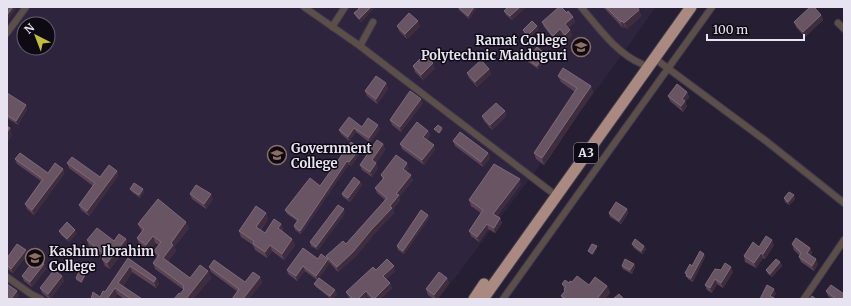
<svg xmlns="http://www.w3.org/2000/svg" width="851" height="306" font-family="Merriweather,serif">
<style>
.built{fill:#2e243e;fill-rule:evenodd}
.lines{fill:none;stroke-linecap:round;stroke-linejoin:round}
.street-casing{stroke:#413a4e;stroke-width:8}
.highway-casing{stroke:#413a4e;stroke-width:13}
.street{stroke:#5c4f4a;stroke-width:6}
.highway{stroke:#aa8a80;stroke-width:11}
.wall{fill:#5a4352}
.shaded-wall{fill:#3f2d3e}
.building{fill:#695463;stroke:#7d6b79}
.labels{text-anchor:middle;stroke-width:3;stroke-linejoin:round;paint-order:stroke}
.shield{fill:#0e0a13;stroke:#a7a2ae;stroke-width:1}
.shield-label{font-size:12px;font-weight:bold;fill:#e8e3f1}
.poi-label{font-size:13px;font-weight:bold;fill:#e8e3f1;stroke:#0e0a13;text-anchor:start}
</style>
<rect width="100%" height="100%" fill="#261f33"/>
<path class="built" d="M 7,7 L 656,7 L 595,92 L 439,299 L 7,299 ZM 24,24 L 48,24 L 48,48 L 24,48 Z"/>
<g class="lines">
<defs>
<g id="street">
<path d="M 304,7 L 360,46 L 550,191"/>
<path d="M 581,7 C 598,27 617,54 642,64"/>
<path d="M 838,23 L 844,29"/>
<path d="M 332,27 L 345,7"/>
<path d="M 7,33 L 26,7"/>
<path d="M 360,46 L 373,22"/>
<path d="M 654,58 L 766,141 L 844,203"/>
<path d="M 7,277 L 31,294 L 41,299"/>
<path d="M 503,299 L 712,7"/>
<path d="M 804,299 L 844,240"/>
</g>
<g id="highway">
<path d="M 474,299 L 484,284"/>
<path d="M 483,299 L 691,7"/>
</g>
</defs>
<use href="#street" class="street-casing"/>
<use href="#highway" class="highway-casing"/>
<use href="#street" class="street"/>
<use href="#highway" class="highway"/>
</g>
<g class="wall">
<path d="M 358,7 L 374,7 L 374,8 L 361,22 L 356,16 L 354,13 L 359,9 Z"/>
<path d="M 458,7 L 477,7 L 469,19 L 459,10 Z"/>
<path d="M 508,7 L 526,7 L 512,20 L 506,15 L 504,11 Z"/>
<path d="M 603,7 L 638,7 L 641,16 L 627,29 L 625,27 L 623,28 Z"/>
<path d="M 567,13 L 573,17 L 575,22 L 568,28 L 572,35 L 567,40 L 562,34 L 555,41 L 544,27 L 542,22 Z"/>
<path d="M 821,15 L 823,20 L 805,37 L 796,27 L 794,22 Z"/>
<path d="M 397,26 L 420,26 L 407,39 L 399,31 Z"/>
<path d="M 537,26 L 538,30 L 529,38 L 524,33 L 523,30 Z"/>
<path d="M 544,55 L 543,57 L 544,60 L 538,69 L 528,62 L 527,59 Z"/>
<path d="M 413,66 L 435,68 L 423,80 L 415,72 Z"/>
<path d="M 489,69 L 491,74 L 477,87 L 469,78 L 467,73 Z"/>
<path d="M 558,76 L 591,86 L 593,92 L 544,165 L 536,159 L 534,153 L 575,92 L 561,82 Z"/>
<path d="M 386,83 L 388,89 L 377,104 L 367,96 L 365,91 Z"/>
<path d="M 687,92 L 689,97 L 685,102 L 687,106 L 683,112 L 670,101 L 668,96 Z"/>
<path d="M 7,93 L 27,109 L 18,125 L 7,118 Z"/>
<path d="M 423,103 L 401,132 L 392,125 L 390,120 Z"/>
<path d="M 505,111 L 506,116 L 492,130 L 484,121 L 482,116 Z"/>
<path d="M 362,127 L 380,129 L 370,143 L 356,132 L 349,141 L 341,134 L 339,130 Z"/>
<path d="M 428,131 L 430,135 L 427,140 L 435,149 L 424,165 L 402,149 L 400,144 Z"/>
<path d="M 453,141 L 488,153 L 490,158 L 483,167 L 455,146 Z"/>
<path d="M 383,144 L 385,150 L 376,163 L 378,168 L 372,177 L 362,170 L 360,165 Z"/>
<path d="M 360,149 L 361,152 L 351,166 L 349,164 L 301,234 L 295,230 L 294,226 L 297,221 L 287,214 L 285,210 L 320,186 Z"/>
<path d="M 15,159 L 48,173 L 63,169 L 64,174 L 34,215 L 27,209 L 25,204 L 41,181 L 17,164 Z"/>
<path d="M 67,163 L 100,177 L 117,171 L 118,176 L 89,216 L 81,210 L 79,205 L 93,186 L 69,168 Z"/>
<path d="M 409,168 L 406,171 L 413,180 L 399,197 L 400,200 L 393,209 L 394,213 L 374,234 L 355,257 L 338,272 L 329,262 L 329,264 L 319,278 L 337,294 L 332,299 L 331,299 L 316,287 L 314,284 L 317,280 L 305,271 L 297,281 L 288,274 L 287,270 L 318,259 L 327,259 L 326,256 L 346,244 L 385,200 L 377,193 L 375,188 L 383,180 L 381,175 Z"/>
<path d="M 360,182 L 362,185 L 350,202 L 343,197 L 342,194 Z"/>
<path d="M 521,184 L 497,216 L 500,218 L 502,223 L 495,233 L 488,229 L 479,242 L 471,236 L 469,231 L 481,213 L 471,206 L 469,200 Z"/>
<path d="M 130,189 L 144,192 L 140,198 L 132,192 Z"/>
<path d="M 190,194 L 213,199 L 206,209 L 192,199 Z"/>
<path d="M 784,198 L 795,199 L 789,205 L 785,202 Z"/>
<path d="M 627,209 L 628,213 L 621,224 L 610,217 L 609,213 Z"/>
<path d="M 266,213 L 268,219 L 261,230 L 265,233 L 281,224 L 283,230 L 282,232 L 292,239 L 295,245 L 284,260 L 272,251 L 267,258 L 255,250 L 253,245 L 241,237 L 239,231 Z"/>
<path d="M 345,213 L 318,250 L 311,246 L 310,242 Z"/>
<path d="M 428,215 L 429,218 L 404,254 L 398,250 L 397,246 Z"/>
<path d="M 138,224 L 189,228 L 174,247 L 176,251 L 168,261 L 190,278 L 208,271 L 211,278 L 193,299 L 174,299 L 180,294 L 184,290 L 155,269 L 153,263 L 157,258 L 154,251 L 159,245 L 155,243 L 149,252 L 139,244 L 137,238 L 142,231 L 141,230 Z"/>
<path d="M 59,231 L 77,233 L 69,242 L 61,235 Z"/>
<path d="M 126,239 L 128,246 L 110,269 L 105,266 L 102,259 L 103,258 L 89,247 L 87,240 L 114,241 Z"/>
<path d="M 632,244 L 646,249 L 642,254 L 634,248 Z"/>
<path d="M 792,244 L 810,248 L 812,253 L 810,255 L 818,264 L 814,271 L 801,262 L 799,257 L 800,256 L 794,250 Z"/>
<path d="M 774,245 L 765,259 L 763,258 L 756,268 L 745,262 L 744,256 L 759,247 Z"/>
<path d="M 27,255 L 13,273 L 7,269 L 7,258 Z"/>
<path d="M 705,257 L 693,282 L 688,279 L 685,273 L 692,266 Z"/>
<path d="M 128,258 L 156,278 L 159,284 L 156,288 L 132,272 L 123,286 L 142,299 L 124,299 L 117,294 L 114,299 L 91,299 L 100,297 L 105,292 Z"/>
<path d="M 780,262 L 782,266 L 772,277 L 768,274 L 766,270 Z"/>
<path d="M 44,264 L 46,269 L 32,287 L 24,281 L 22,276 Z"/>
<path d="M 634,264 L 635,267 L 632,274 L 623,269 L 622,266 Z"/>
<path d="M 209,267 L 245,282 L 260,277 L 262,283 L 238,292 L 211,272 Z"/>
<path d="M 721,270 L 733,272 L 723,288 L 717,284 L 712,293 L 707,290 L 705,285 Z"/>
<path d="M 395,271 L 386,279 L 390,283 L 392,288 L 380,299 L 371,299 L 368,296 L 364,299 L 350,299 L 348,296 L 346,292 Z"/>
<path d="M 85,275 L 85,277 L 82,283 L 76,280 L 76,278 Z"/>
<path d="M 62,276 L 64,281 L 50,299 L 49,299 L 42,293 L 40,288 Z"/>
<path d="M 447,278 L 449,283 L 437,299 L 434,299 L 428,295 L 426,289 Z"/>
<path d="M 572,282 L 589,285 L 607,286 L 610,293 L 605,299 L 563,299 L 561,296 L 565,291 L 562,284 Z"/>
<path d="M 826,291 L 844,299 L 832,299 L 828,296 Z"/>
</g>
<g class="shaded-wall">
<path d="M 13,7 L 16,7 L 16,9 L 7,21 L 7,15 Z"/>
<path d="M 371,7 L 374,7 L 374,8 L 361,22 L 359,19 Z"/>
<path d="M 474,7 L 477,7 L 469,19 L 468,16 Z"/>
<path d="M 520,7 L 526,7 L 512,20 L 510,16 Z"/>
<path d="M 637,7 L 638,7 L 641,16 L 627,29 L 624,23 Z"/>
<path d="M 821,15 L 823,20 L 805,37 L 803,32 Z"/>
<path d="M 573,17 L 575,22 L 567,29 L 565,24 Z"/>
<path d="M 418,21 L 420,26 L 407,39 L 405,34 Z"/>
<path d="M 622,21 L 625,27 L 623,28 L 621,22 Z"/>
<path d="M 537,26 L 538,30 L 529,38 L 528,35 Z"/>
<path d="M 560,29 L 562,34 L 555,41 L 553,36 Z"/>
<path d="M 570,30 L 572,35 L 567,40 L 565,35 Z"/>
<path d="M 543,52 L 544,55 L 542,59 L 540,56 Z"/>
<path d="M 543,57 L 544,60 L 538,69 L 537,66 Z"/>
<path d="M 433,63 L 435,68 L 423,80 L 421,75 Z"/>
<path d="M 489,69 L 491,74 L 477,87 L 475,82 Z"/>
<path d="M 386,83 L 388,89 L 377,104 L 376,99 Z"/>
<path d="M 591,86 L 593,92 L 544,165 L 542,158 Z"/>
<path d="M 687,92 L 689,97 L 685,102 L 687,106 L 683,112 L 681,106 L 682,99 Z"/>
<path d="M 421,99 L 423,103 L 401,132 L 400,127 Z"/>
<path d="M 26,105 L 27,109 L 18,125 L 16,121 Z"/>
<path d="M 505,111 L 506,116 L 492,130 L 490,125 Z"/>
<path d="M 378,125 L 380,129 L 370,143 L 369,138 Z"/>
<path d="M 10,128 L 12,135 L 8,142 L 8,144 L 7,146 L 7,132 Z"/>
<path d="M 354,128 L 356,132 L 349,141 L 348,137 Z"/>
<path d="M 442,128 L 443,130 L 440,134 L 439,133 Z"/>
<path d="M 428,131 L 430,135 L 425,142 L 423,137 Z"/>
<path d="M 383,144 L 385,150 L 374,166 L 372,160 Z"/>
<path d="M 434,145 L 435,149 L 424,165 L 422,160 Z"/>
<path d="M 360,149 L 361,152 L 351,166 L 349,162 Z"/>
<path d="M 488,153 L 490,158 L 483,167 L 481,162 Z"/>
<path d="M 347,161 L 349,164 L 301,234 L 300,231 Z"/>
<path d="M 376,163 L 378,168 L 372,177 L 370,172 Z"/>
<path d="M 407,163 L 409,168 L 405,174 L 403,169 Z"/>
<path d="M 63,169 L 64,174 L 34,215 L 32,210 Z"/>
<path d="M 117,171 L 118,176 L 89,216 L 87,211 Z"/>
<path d="M 411,175 L 413,180 L 399,197 L 400,200 L 393,209 L 394,213 L 374,234 L 355,257 L 338,272 L 337,267 L 396,194 Z"/>
<path d="M 520,179 L 521,184 L 495,219 L 493,214 Z"/>
<path d="M 360,182 L 362,185 L 350,202 L 348,198 Z"/>
<path d="M 143,189 L 144,192 L 140,198 L 139,195 Z"/>
<path d="M 211,194 L 213,199 L 206,209 L 204,204 Z"/>
<path d="M 794,195 L 795,199 L 789,205 L 788,202 Z"/>
<path d="M 344,209 L 345,213 L 318,250 L 316,247 Z"/>
<path d="M 627,209 L 628,213 L 621,224 L 619,221 Z"/>
<path d="M 266,213 L 268,219 L 258,233 L 256,227 Z"/>
<path d="M 428,215 L 429,218 L 404,254 L 403,251 Z"/>
<path d="M 500,218 L 502,223 L 495,233 L 494,228 Z"/>
<path d="M 186,222 L 189,228 L 174,247 L 176,251 L 166,264 L 163,258 L 171,243 Z"/>
<path d="M 281,224 L 283,230 L 280,234 L 278,228 Z"/>
<path d="M 487,224 L 488,229 L 479,242 L 477,237 Z"/>
<path d="M 75,230 L 77,233 L 69,242 L 67,239 Z"/>
<path d="M 153,236 L 155,243 L 149,252 L 146,245 Z"/>
<path d="M 126,239 L 128,246 L 110,269 L 107,263 Z"/>
<path d="M 292,239 L 295,245 L 284,260 L 282,254 Z"/>
<path d="M 772,240 L 774,245 L 765,259 L 763,254 Z"/>
<path d="M 270,245 L 272,251 L 267,258 L 265,252 Z"/>
<path d="M 597,246 L 597,248 L 593,256 L 592,254 Z"/>
<path d="M 644,246 L 646,249 L 642,254 L 641,251 Z"/>
<path d="M 810,248 L 812,253 L 809,258 L 807,253 Z"/>
<path d="M 26,250 L 27,255 L 13,273 L 11,269 Z"/>
<path d="M 761,253 L 763,258 L 756,268 L 754,263 Z"/>
<path d="M 704,254 L 705,257 L 693,282 L 691,278 Z"/>
<path d="M 328,259 L 329,264 L 318,280 L 316,276 Z"/>
<path d="M 816,259 L 818,264 L 814,271 L 812,266 Z"/>
<path d="M 780,262 L 782,266 L 772,277 L 770,274 Z"/>
<path d="M 44,264 L 46,269 L 32,287 L 30,282 Z"/>
<path d="M 634,264 L 635,267 L 632,274 L 630,270 Z"/>
<path d="M 130,266 L 132,272 L 121,289 L 118,283 Z"/>
<path d="M 303,266 L 305,271 L 297,281 L 296,276 Z"/>
<path d="M 394,266 L 395,271 L 385,281 L 383,276 Z"/>
<path d="M 731,267 L 733,272 L 723,288 L 721,283 Z"/>
<path d="M 208,271 L 211,278 L 193,299 L 186,299 Z"/>
<path d="M 85,275 L 85,277 L 82,283 L 81,282 Z"/>
<path d="M 62,276 L 64,281 L 50,299 L 48,294 Z"/>
<path d="M 260,277 L 262,283 L 249,299 L 243,299 Z"/>
<path d="M 156,278 L 159,284 L 156,288 L 154,282 Z"/>
<path d="M 447,278 L 449,283 L 437,299 L 436,299 L 434,295 Z"/>
<path d="M 715,279 L 717,284 L 712,293 L 710,288 Z"/>
<path d="M 390,283 L 392,288 L 380,299 L 374,299 Z"/>
<path d="M 607,286 L 610,293 L 605,299 L 597,299 Z"/>
<path d="M 115,288 L 117,294 L 114,299 L 107,299 Z"/>
<path d="M 774,289 L 776,294 L 773,299 L 770,296 Z"/>
<path d="M 335,290 L 337,294 L 332,299 L 331,299 L 330,296 Z"/>
<path d="M 17,291 L 19,296 L 17,299 L 11,299 Z"/>
<path d="M 366,291 L 368,296 L 364,299 L 358,299 Z"/>
</g>
<g class="building">
<path d="M 7,7 L 13,7 L 7,15 Z"/>
<path d="M 358,7 L 371,7 L 359,19 L 354,13 L 359,9 Z"/>
<path d="M 458,7 L 474,7 L 468,16 Z"/>
<path d="M 508,7 L 520,7 L 510,16 L 504,11 Z"/>
<path d="M 559,7 L 561,7 L 567,13 L 568,11 L 573,17 L 565,24 L 570,30 L 565,35 L 560,29 L 553,36 L 542,22 Z"/>
<path d="M 606,7 L 637,7 L 639,10 L 624,23 L 622,21 L 621,22 Z"/>
<path d="M 810,7 L 814,7 L 821,15 L 803,32 L 794,22 Z"/>
<path d="M 409,13 L 418,21 L 405,34 L 397,26 Z"/>
<path d="M 532,21 L 537,26 L 528,35 L 523,30 Z"/>
<path d="M 537,47 L 543,52 L 540,56 L 543,57 L 537,66 L 527,59 Z"/>
<path d="M 425,54 L 433,63 L 421,75 L 413,66 Z"/>
<path d="M 481,60 L 489,69 L 475,82 L 467,73 Z"/>
<path d="M 563,68 L 591,86 L 542,158 L 534,153 L 577,88 L 558,76 Z"/>
<path d="M 376,76 L 386,83 L 376,99 L 365,91 Z"/>
<path d="M 677,84 L 687,92 L 682,99 L 685,101 L 681,106 L 668,96 Z"/>
<path d="M 410,91 L 421,99 L 400,127 L 390,120 Z"/>
<path d="M 7,93 L 26,105 L 16,121 L 7,115 Z"/>
<path d="M 496,103 L 505,111 L 490,125 L 482,116 Z"/>
<path d="M 349,117 L 362,127 L 368,118 L 378,125 L 369,138 L 354,128 L 348,137 L 339,130 Z"/>
<path d="M 417,122 L 428,131 L 423,137 L 434,145 L 422,160 L 400,144 Z"/>
<path d="M 438,125 L 442,128 L 439,133 L 434,129 Z"/>
<path d="M 7,126 L 10,128 L 7,132 Z"/>
<path d="M 460,132 L 488,153 L 481,162 L 453,141 Z"/>
<path d="M 377,140 L 383,144 L 372,160 L 376,163 L 370,172 L 360,165 Z"/>
<path d="M 351,142 L 360,149 L 349,162 L 347,161 L 300,231 L 294,226 L 298,220 L 285,210 L 310,178 L 320,186 Z"/>
<path d="M 20,153 L 48,173 L 55,163 L 63,169 L 32,210 L 25,204 L 43,179 L 15,159 Z"/>
<path d="M 396,155 L 407,163 L 403,169 L 411,175 L 396,194 L 399,195 L 390,206 L 392,208 L 372,229 L 353,252 L 337,267 L 326,256 L 343,241 L 346,244 L 387,198 L 375,188 L 384,178 L 381,175 Z"/>
<path d="M 72,157 L 100,177 L 109,165 L 117,171 L 87,211 L 79,205 L 95,183 L 67,163 Z"/>
<path d="M 494,164 L 520,179 L 493,214 L 500,218 L 494,228 L 487,224 L 477,237 L 469,231 L 483,210 L 469,200 Z"/>
<path d="M 354,177 L 360,182 L 348,198 L 342,194 Z"/>
<path d="M 134,183 L 143,189 L 139,195 L 130,189 Z"/>
<path d="M 196,185 L 211,194 L 204,204 L 190,194 Z"/>
<path d="M 789,192 L 794,195 L 788,202 L 784,198 Z"/>
<path d="M 158,199 L 186,222 L 171,243 L 173,245 L 163,258 L 190,278 L 200,265 L 208,271 L 186,299 L 174,299 L 179,293 L 180,294 L 184,289 L 183,288 L 184,286 L 153,263 L 159,255 L 154,251 L 161,242 L 153,236 L 146,245 L 137,238 L 144,229 L 138,224 Z"/>
<path d="M 616,202 L 627,209 L 619,221 L 609,213 Z"/>
<path d="M 338,205 L 344,209 L 316,247 L 310,242 Z"/>
<path d="M 256,206 L 266,213 L 256,227 L 265,233 L 274,219 L 281,224 L 278,228 L 292,239 L 282,254 L 270,245 L 265,252 L 253,244 L 254,241 L 239,231 Z"/>
<path d="M 421,210 L 428,215 L 403,251 L 397,246 Z"/>
<path d="M 67,222 L 75,230 L 67,239 L 59,231 Z"/>
<path d="M 97,228 L 114,241 L 119,234 L 126,239 L 107,263 L 102,259 L 105,255 L 87,240 Z"/>
<path d="M 766,236 L 772,240 L 763,254 L 761,253 L 754,263 L 744,256 L 753,242 L 759,247 Z"/>
<path d="M 796,238 L 810,248 L 807,253 L 816,259 L 812,266 L 799,257 L 801,253 L 792,244 Z"/>
<path d="M 635,239 L 644,246 L 641,251 L 632,244 Z"/>
<path d="M 17,244 L 26,250 L 11,269 L 7,265 L 7,258 Z"/>
<path d="M 592,244 L 597,246 L 592,254 L 588,251 Z"/>
<path d="M 303,248 L 318,259 L 321,254 L 328,259 L 316,276 L 303,266 L 296,276 L 287,270 Z"/>
<path d="M 700,251 L 704,254 L 691,278 L 686,276 L 687,274 L 685,273 L 690,264 L 692,266 Z"/>
<path d="M 36,258 L 44,264 L 30,282 L 22,276 Z"/>
<path d="M 128,258 L 156,278 L 154,282 L 130,266 L 118,283 L 142,299 L 131,299 L 115,288 L 107,299 L 91,299 L 93,292 L 100,297 L 103,291 L 105,292 Z"/>
<path d="M 387,259 L 394,266 L 383,276 L 390,283 L 374,299 L 366,291 L 358,299 L 353,299 L 346,292 L 373,267 L 376,270 Z"/>
<path d="M 625,259 L 634,264 L 630,270 L 622,266 Z"/>
<path d="M 776,259 L 780,262 L 770,274 L 766,270 Z"/>
<path d="M 214,260 L 245,282 L 253,272 L 260,277 L 243,299 L 232,299 L 239,289 L 209,267 Z"/>
<path d="M 725,263 L 731,267 L 721,283 L 715,279 L 710,288 L 705,285 L 715,269 L 721,270 Z"/>
<path d="M 54,270 L 62,276 L 48,294 L 40,288 Z"/>
<path d="M 79,272 L 85,275 L 81,282 L 76,278 Z"/>
<path d="M 439,272 L 447,278 L 434,295 L 426,289 Z"/>
<path d="M 577,276 L 589,285 L 595,277 L 607,286 L 597,299 L 566,299 L 561,296 L 565,291 L 564,289 L 566,287 L 562,284 L 565,280 L 569,283 L 570,281 L 572,282 Z"/>
<path d="M 319,278 L 335,290 L 330,296 L 314,284 Z"/>
<path d="M 7,284 L 17,291 L 11,299 L 7,299 Z"/>
<path d="M 767,285 L 774,289 L 770,296 L 776,299 L 760,299 Z"/>
<path d="M 831,285 L 844,294 L 844,299 L 836,299 L 826,291 Z"/>
<path d="M 619,294 L 624,299 L 613,299 Z"/>
<path d="M 812,296 L 816,299 L 810,299 Z"/>
</g>
<defs>
<symbol id="school-ring" viewBox="-11 -11 22 22"><circle r="9.5" fill="#0e0a13" stroke="#8d6e63" stroke-width="1.5"/><path d="M0-5L7-2L0 1L-7-2ZM-4 1L0 2.5L4 1V4Q0 6-4 4Z" fill="#8d6e63"/></symbol>
</defs>
<g fill-rule="evenodd">
<use href="#school-ring" x="570" y="36" width="22" height="22"/>
<use href="#school-ring" x="266" y="144" width="22" height="22"/>
<use href="#school-ring" x="24" y="247" width="22" height="22"/>
</g>
<g class="labels">
<rect class="shield" x="574" y="143" width="24" height="20" rx="3"/>
<g class="shield-label">
<text x="586" y="157">A3</text>
</g>
<g class="poi-label">
<text x="567" y="45" text-anchor="end">Ramat College<tspan x="567" dy="15">Polytechnic Maiduguri</tspan></text>
<text x="291" y="153">Government<tspan x="291" dy="15">College</tspan></text>
<text x="49" y="256">Kashim Ibrahim<tspan x="49" dy="15">College</tspan></text>
</g>
</g>
<rect width="851" height="306" fill="none" stroke="#e8e3f1" stroke-width="16"/>
<g transform="translate(36 36) rotate(318)"><circle r="19" fill="#0e0a13" stroke="#65616c"/>
<path d="M0-3L7 15L0 10L-7 15Z" fill="#c3bd3e"/>
<text y="-6" font-size="11" font-weight="bold" text-anchor="middle" fill="#e8e3f1">N</text>
</g>
<path d="M707 34v6h97v-6" fill="none" stroke="#e8e3f1" stroke-width="2"/>
<text x="713" y="34" font-size="12" fill="#e8e3f1" stroke="#0e0a13" stroke-width="3" paint-order="stroke">100 m</text>
</svg>
